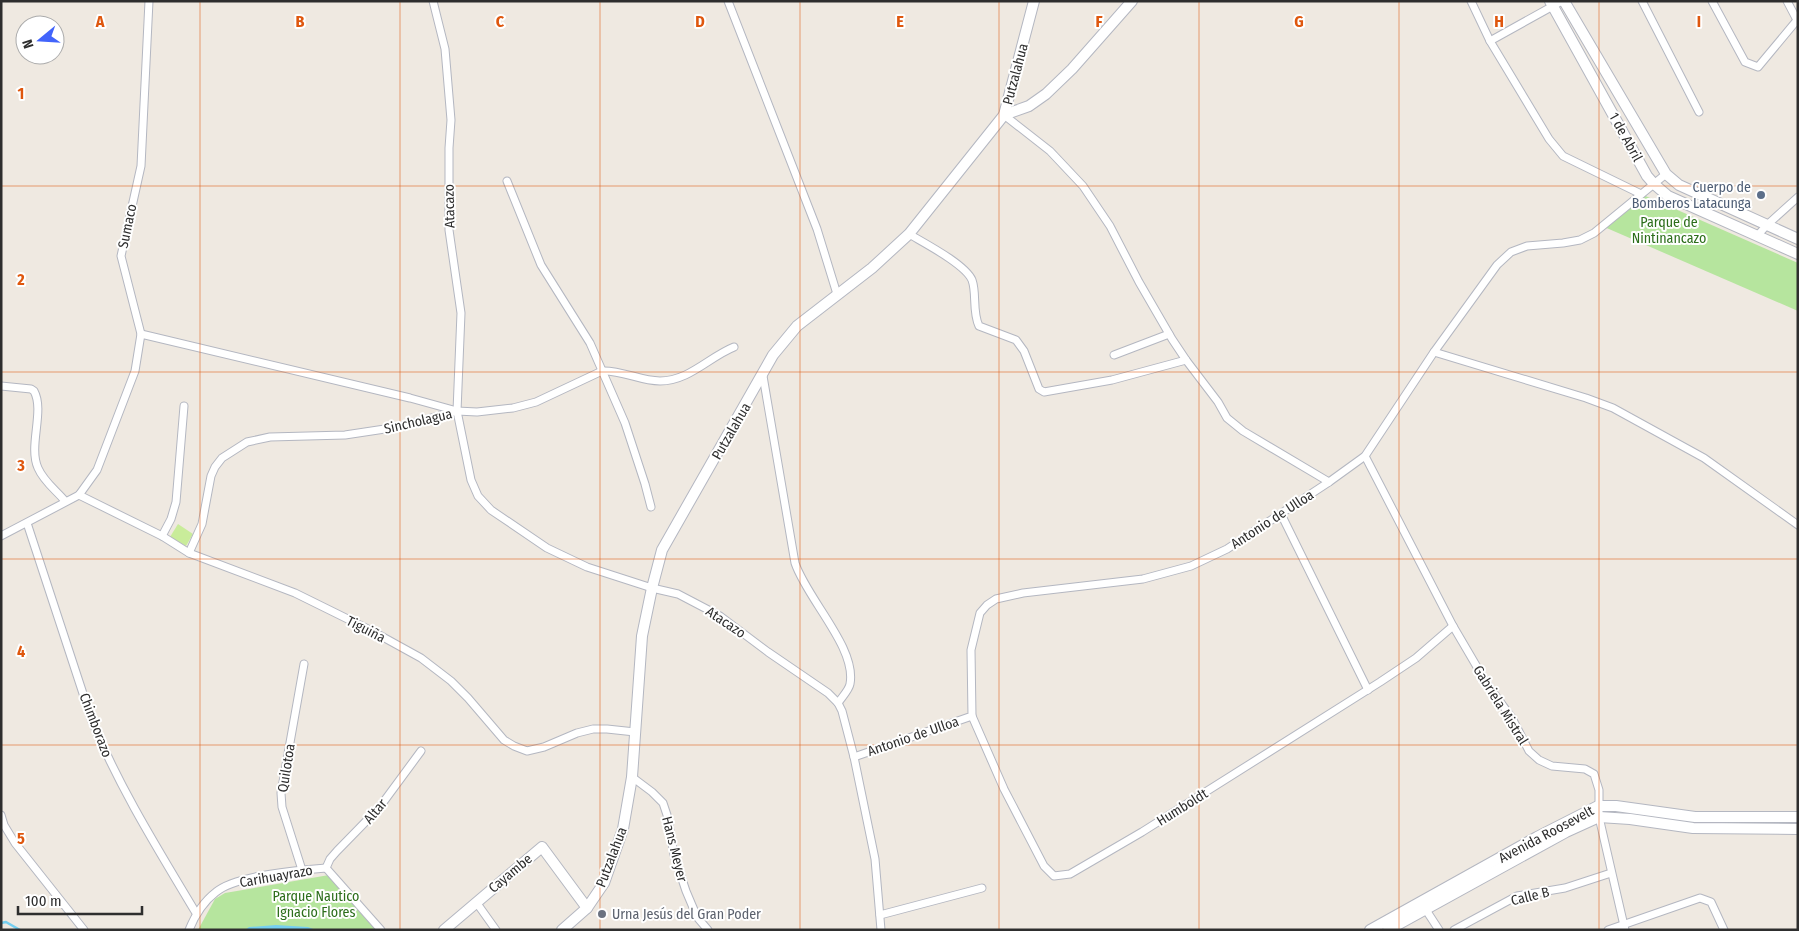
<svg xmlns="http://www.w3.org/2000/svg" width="1799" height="931" font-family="'Fira Sans Condensed',sans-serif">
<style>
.green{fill:#b6e59e}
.pitch{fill:#c9ec9a}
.water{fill:#75cff0}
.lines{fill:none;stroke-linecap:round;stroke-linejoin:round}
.stream{stroke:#75cff0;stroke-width:2.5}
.street-casing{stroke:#b4b7c1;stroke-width:9}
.secondary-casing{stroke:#b4b7c1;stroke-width:12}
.street{stroke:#fff;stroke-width:7}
.secondary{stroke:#fff;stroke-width:10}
.grid{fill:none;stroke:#df570e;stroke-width:1;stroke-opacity:0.55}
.service-dot{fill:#5c6f8a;stroke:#fff;stroke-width:2}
.worship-dot{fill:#6b7280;stroke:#fff;stroke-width:2}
.labels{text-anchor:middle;stroke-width:4;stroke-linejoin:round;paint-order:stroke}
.street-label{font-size:14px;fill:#2e2e2e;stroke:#fff}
.service-label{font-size:14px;fill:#4e5e75;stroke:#fff;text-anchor:end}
.park-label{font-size:14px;fill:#2c6e1b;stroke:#fff}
.worship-label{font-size:14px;fill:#5b616d;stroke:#fff;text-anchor:start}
.grid-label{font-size:16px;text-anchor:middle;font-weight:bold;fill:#df570e;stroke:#fff;stroke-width:4;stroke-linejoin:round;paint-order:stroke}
</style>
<rect width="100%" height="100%" fill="#efe9e1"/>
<g class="green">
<path d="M 1641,194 L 1798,263 L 1798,311 L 1602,226 Z"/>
<path d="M 329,875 L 376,930 L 198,930 L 215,899 L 225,893 Z"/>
</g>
<path class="pitch" d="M 178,524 L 193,534 L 186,546 L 170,537 Z"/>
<path class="water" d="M 276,925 L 308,927 L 316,930 L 245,930 L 249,927 Z"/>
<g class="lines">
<path class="stream" d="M 1,923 L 6,922 L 20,930"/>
<defs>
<g id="street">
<path d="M 433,1 L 445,49 L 451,120 L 449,148 L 449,230 L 461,313 L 457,411 L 471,480 L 478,496 L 491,510 L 547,548 L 587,567 L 652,588 L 678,594 L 720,616 L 768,652 L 828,693 L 838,703 L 842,711 L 854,757 L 875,859 L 881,930"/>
<path d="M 728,1 L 817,229 L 837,294"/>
<path d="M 1471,1 L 1490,41 L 1549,139 L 1563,156 L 1641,194"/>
<path d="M 1642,1 L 1699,112"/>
<path d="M 1712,1 L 1745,62 L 1758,67 L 1798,19"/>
<path d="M 1787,1 L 1797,20"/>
<path d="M 1490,41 L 1562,1"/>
<path d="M 1004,115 L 1050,151 L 1083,186 L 1110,226 L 1139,282 L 1172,339 L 1186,360 L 1218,402 L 1227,418 L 1243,431 L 1329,482"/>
<path d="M 507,181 L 541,265 L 590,343 L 625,423 L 645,484 L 651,507"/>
<path d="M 909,234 C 924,243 965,264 972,280 C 977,294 972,311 979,326 L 1016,340 L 1024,351 L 1039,389 L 1044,392 L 1112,380 L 1186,360"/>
<path d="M 1757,236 L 1767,225 L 1798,197"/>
<path d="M 141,334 L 410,398 L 457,411"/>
<path d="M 1434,352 L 1586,398 L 1613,408 L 1704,458 L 1798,525"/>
<path d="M 1114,355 L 1169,334"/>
<path d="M 763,376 L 795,563 C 807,599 857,648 850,684 C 849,690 842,697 838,703"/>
<path d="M 1,386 L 31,389 L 34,391 C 45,411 28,446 38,468 C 44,482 56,490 65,501"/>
<path d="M 1365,456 L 1453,626 L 1487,684 L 1512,718 L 1529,751 L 1539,760 L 1552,766 L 1585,769 L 1594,774 L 1599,790 L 1599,817 L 1625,930"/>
<path d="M 79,495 L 162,536 L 189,553 L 295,593 L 372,631 L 421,658 L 451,681 L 468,698 L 504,740 L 514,746 L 527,751 L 544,747 L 577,733 L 593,729 L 607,729 L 635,732"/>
<path d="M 1281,514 L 1368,690"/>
<path d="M 27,523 L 92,721 C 120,789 159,851 196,913"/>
<path d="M 1,536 L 79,495 L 97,470 L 135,371 L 141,334 L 121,256 L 141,166 L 149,1"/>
<path d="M 162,536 L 171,519 L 176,502 L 184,406"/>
<path d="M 189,553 L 202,524 L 211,476 L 215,467 L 222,458 L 247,442 L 270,437 L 345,435 L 398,427 L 457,411 L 477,412 L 513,408 L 536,402 L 602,371 C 622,370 640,381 660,381 C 689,381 709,357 734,347"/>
<path d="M 972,716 L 1004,789 L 1044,866 L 1054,876 L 1070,874 L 1142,832 L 1380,682 L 1416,658 L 1453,626"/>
<path d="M 854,757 L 972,716 L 971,650 L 980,613 L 987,605 L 996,599 L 1023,593 L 1143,579 L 1191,566 L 1227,549 L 1329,482 L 1365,456 L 1434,352 L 1497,265 L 1511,252 L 1527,246 L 1563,243 L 1580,240 L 1594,233 L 1666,174"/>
<path d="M 632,777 L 652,792 L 663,803 L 668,818 L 674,855 L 686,891 L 697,917 L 708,930"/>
<path d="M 1,815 L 4,825 L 15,843 L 84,930"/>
<path d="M 326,868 L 330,859 L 337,851 L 379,808 L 421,751"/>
<path d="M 326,868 L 381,930"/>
<path d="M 302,870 L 282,807 L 281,793 L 304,664"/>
<path d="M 476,902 L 496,930"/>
<path d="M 1426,910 L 1439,930"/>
<path d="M 880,915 L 982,888"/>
<path d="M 189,930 C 195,915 203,902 216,892 C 236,875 300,870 326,868"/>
<path d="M 1454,930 L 1517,896 L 1565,888 L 1611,873"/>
<path d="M 1608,930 L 1700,898 L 1711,902 L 1724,930"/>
</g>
<g id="secondary">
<path d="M 1550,1 L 1647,176 L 1654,184 L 1668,196 L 1798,254"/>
<path d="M 1564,1 L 1666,174 L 1679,185 L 1798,239"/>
<path d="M 1004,115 L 1029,106 L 1046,94 L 1072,69 L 1132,1"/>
<path d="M 444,930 L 542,847 L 587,908"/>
<path d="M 562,930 L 587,908 L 604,883 L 623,829 L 632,777 L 642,636 L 652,588 L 662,550 L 773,355 L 797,326 L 872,268 L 909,234 L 1004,115 L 1034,1"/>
<path d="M 1370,930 L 1537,837 L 1598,806 L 1616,806 L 1695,817 L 1798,817"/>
<path d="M 1388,930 L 1566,832 L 1599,817 L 1630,819 L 1693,828 L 1798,829"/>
</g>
</defs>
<use href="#street" class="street-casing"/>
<use href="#secondary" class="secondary-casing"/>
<use href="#street" class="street"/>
<use href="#secondary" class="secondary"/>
</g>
<path class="grid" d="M 200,1 L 200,930M 400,1 L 400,930M 600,1 L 600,930M 800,1 L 800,930M 999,1 L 999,930M 1199,1 L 1199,930M 1399,1 L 1399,930M 1599,1 L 1599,930M 1,186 L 1798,186M 1,372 L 1798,372M 1,559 L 1798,559M 1,745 L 1798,745"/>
<circle class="service-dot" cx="1761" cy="195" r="5"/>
<circle class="worship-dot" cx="602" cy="914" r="5"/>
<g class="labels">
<g class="street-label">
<text transform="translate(1015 74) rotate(-75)" y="5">Putzalahua</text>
<text transform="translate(1626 137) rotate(61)" y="5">1 de Abril</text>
<text transform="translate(449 206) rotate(-91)" y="5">Atacazo</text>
<text transform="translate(127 226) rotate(-78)" y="5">Sumaco</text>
<text transform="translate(418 421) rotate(-13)" y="5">Sincholagua</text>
<text transform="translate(731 431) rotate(-60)" y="5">Putzalahua</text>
<text transform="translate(1272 519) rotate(-33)" y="5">Antonio de Ulloa</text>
<text transform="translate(726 622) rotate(34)" y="5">Atacazo</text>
<text transform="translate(366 629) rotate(27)" y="5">Tiguiña</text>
<text transform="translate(1501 705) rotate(58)" y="5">Gabriela Mistral</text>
<text transform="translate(96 725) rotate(69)" y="5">Chimborazo</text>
<text transform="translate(913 736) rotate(-19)" y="5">Antonio de Ulloa</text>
<text transform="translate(286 768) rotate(-81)" y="5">Quilotoa</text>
<text transform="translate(1182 807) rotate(-32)" y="5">Humboldt</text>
<text transform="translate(375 811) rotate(-50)" y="5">Altar</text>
<text transform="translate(1546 834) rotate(-28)" y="5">Avenida Roosevelt</text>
<text transform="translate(675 849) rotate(76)" y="5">Hans Meyer</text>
<text transform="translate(611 857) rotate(-69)" y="5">Putzalahua</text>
<text transform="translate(510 873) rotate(-40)" y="5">Cayambe</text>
<text transform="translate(276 876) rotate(-10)" y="5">Carihuayrazo</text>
<text transform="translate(1530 896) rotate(-14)" y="5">Calle B</text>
</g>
<g class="service-label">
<text x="1751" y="192">Cuerpo de<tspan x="1751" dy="16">Bomberos Latacunga</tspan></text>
</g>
<g class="park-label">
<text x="1669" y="227">Parque de<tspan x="1669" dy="16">Nintinancazo</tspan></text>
<text x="316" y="901">Parque Nautico<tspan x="316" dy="16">Ignacio Flores</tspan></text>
</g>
<g class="worship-label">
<text x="612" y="919">Urna Jesús del Gran Poder</text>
</g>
</g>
<g class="grid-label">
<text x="100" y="27">A</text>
<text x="300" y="27">B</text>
<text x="500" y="27">C</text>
<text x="700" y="27">D</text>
<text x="900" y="27">E</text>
<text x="1099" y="27">F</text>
<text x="1299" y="27">G</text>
<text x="1499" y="27">H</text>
<text x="1699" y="27">I</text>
<text x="21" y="99">1</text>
<text x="21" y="285">2</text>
<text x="21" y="471">3</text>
<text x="21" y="657">4</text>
<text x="21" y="844">5</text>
</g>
<rect width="1799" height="931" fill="none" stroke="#2e2e2e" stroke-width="5"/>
<g transform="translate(40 40) rotate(252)"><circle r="24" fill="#ffffff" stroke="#ababab"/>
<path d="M0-4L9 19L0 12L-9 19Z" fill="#4264fb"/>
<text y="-8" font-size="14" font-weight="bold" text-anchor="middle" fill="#2e2e2e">N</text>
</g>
<path d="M18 906v8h124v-8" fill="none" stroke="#2e2e2e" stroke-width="2.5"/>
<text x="25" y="906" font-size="15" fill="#2e2e2e" stroke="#ffffff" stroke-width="4" paint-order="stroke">100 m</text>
</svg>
